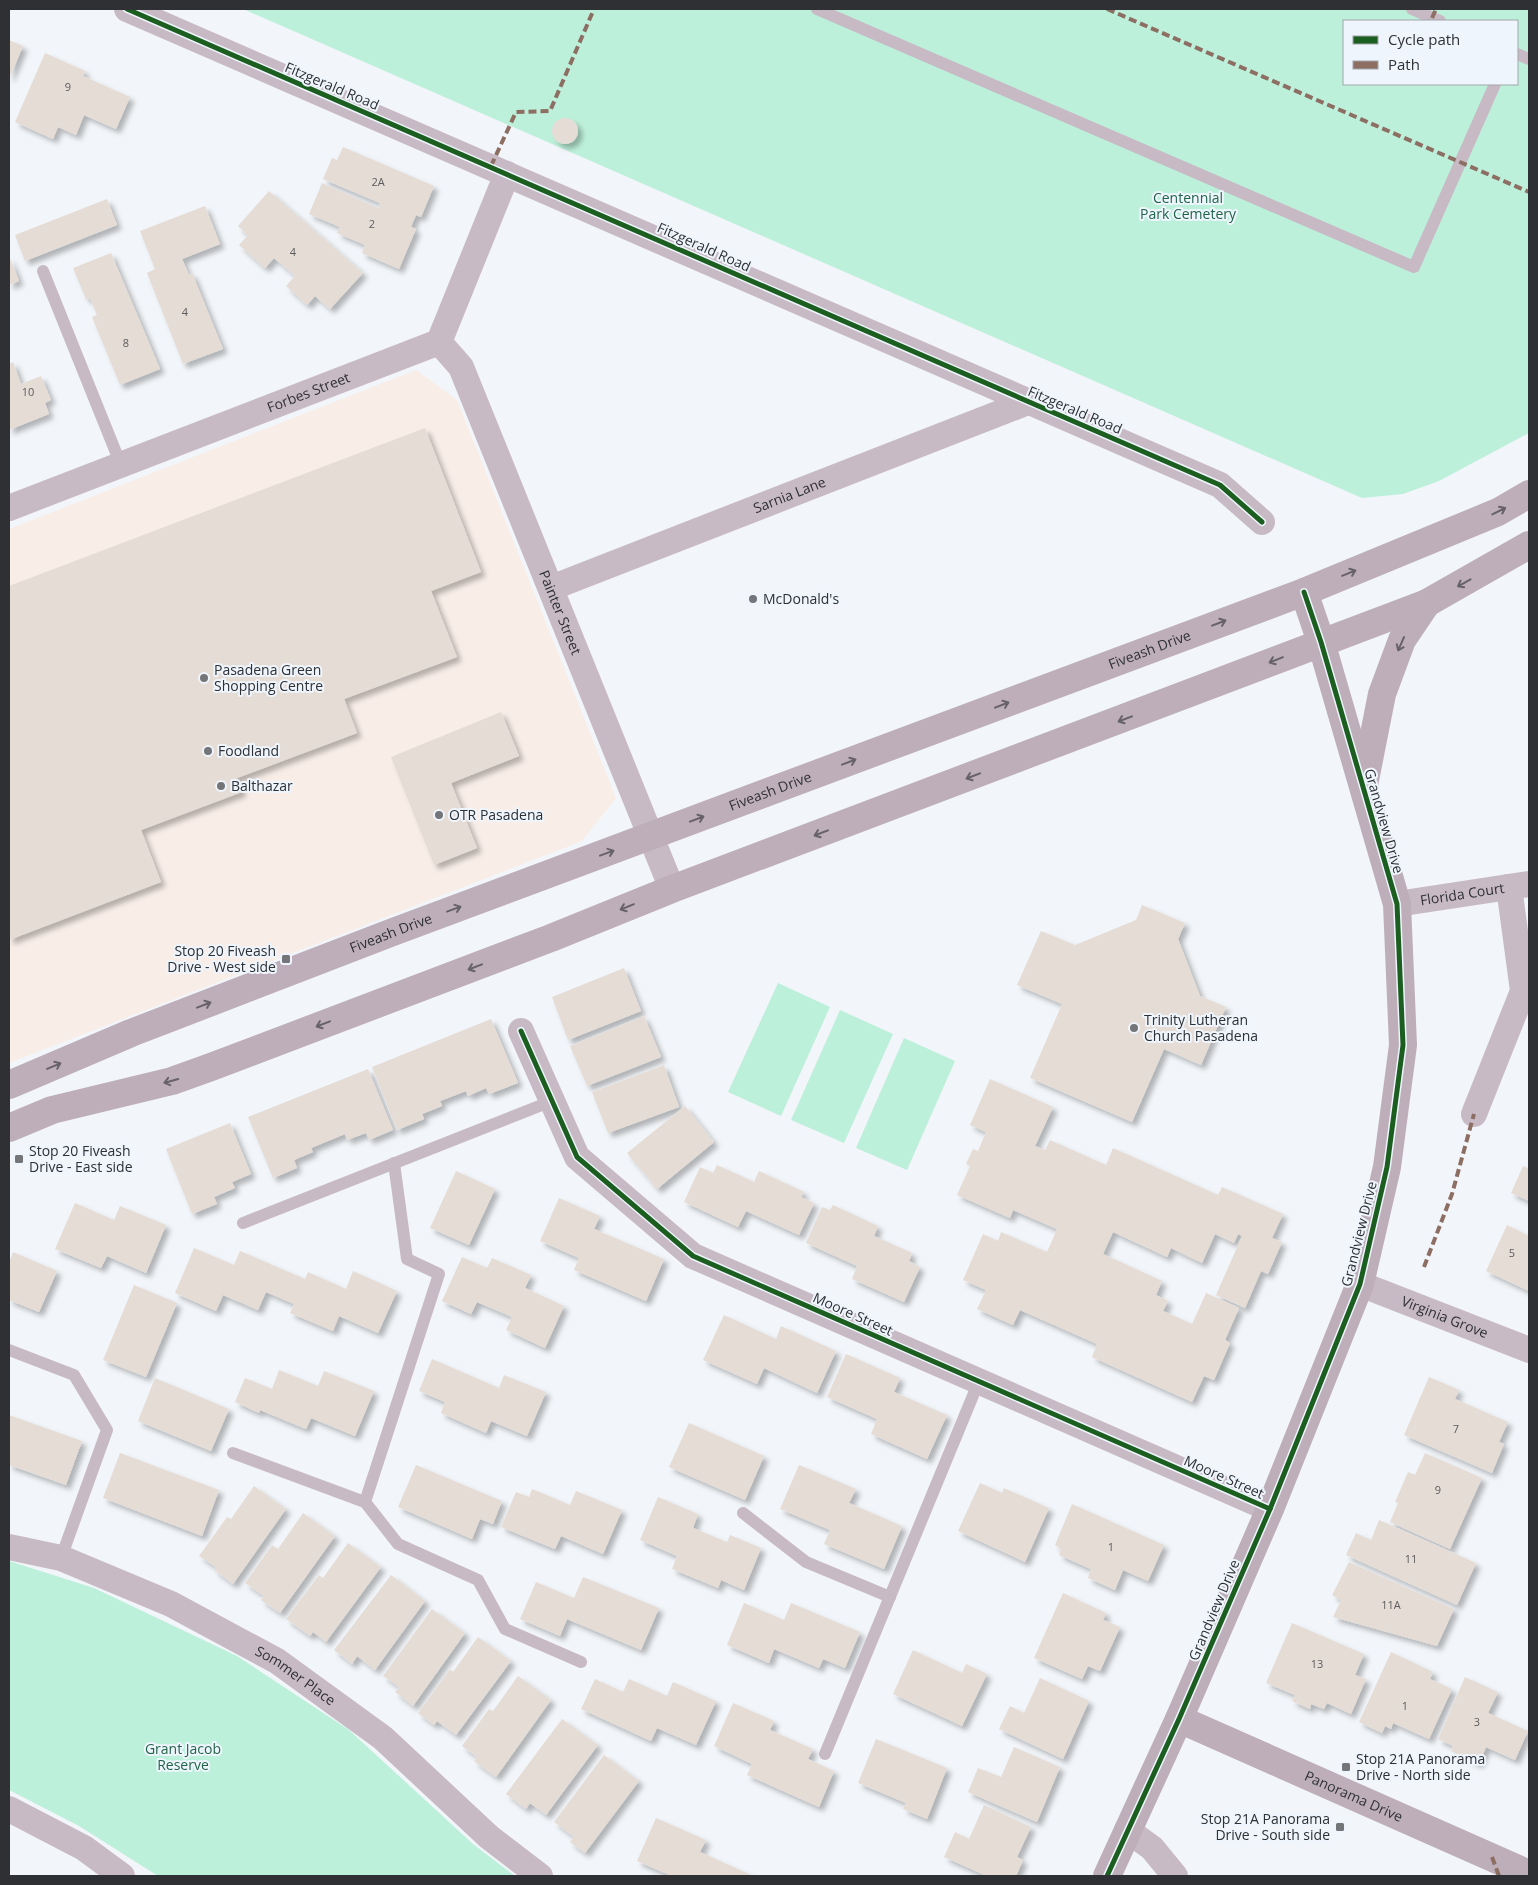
<svg xmlns="http://www.w3.org/2000/svg" width="1538" height="1885" font-family="'Open Sans',sans-serif">
<style>
.commercial{fill:#f8ede7}
.green{fill:#bdf0db;fill-rule:evenodd}
.building{fill:#e5dcd6;filter:url(#shadow)}
.lines{fill:none;stroke-linecap:round;stroke-linejoin:round}
.lane{stroke:#c8bac4;stroke-width:12}
.street{stroke:#c8bac4;stroke-width:26}
.secondary{stroke:#bdaeba;stroke-width:28}
.quiet{stroke:#8d6e63;stroke-width:4;stroke-dasharray:8 4;stroke-linecap:butt}
.cycleway-casing{stroke:#eff5fc;stroke-width:8}
.cycleway{stroke:#1b5e20;stroke-width:5}
.oneway{stroke:#676269}
.poi-dot{fill:#737578;stroke:#eff5fc;stroke-width:2}
.labels{text-anchor:middle;stroke-width:4;stroke-linejoin:round;paint-order:stroke}
.number-label{font-size:11px;fill:#5c5b5c}
.street-label{font-size:14px;fill:#2e3033;stroke:#eff5fc}
.park-label{font-size:14px;fill:#216549;stroke:#eff5fc}
.poi-label{font-size:14px;fill:#2e3033;stroke:#eff5fc;text-anchor:start}
</style>
<defs>
<filter id="shadow"><feDropShadow dx="4.5" dy="4.5" stdDeviation="2.5" flood-color="#0004"/></filter>
</defs>
<rect width="100%" height="100%" fill="#f2f5f9"/>
<path class="commercial" d="M 416,370 L 457,400 L 616,798 L 582,841 L 9,1063 L 9,529 Z"/>
<g class="green">
<path d="M 243,9 L 1529,9 L 1529,433 L 1439,481 L 1403,494 L 1362,498 ZM 1344,21 L 1517,21 L 1517,84 L 1344,84 Z"/>
<path d="M 778,983 L 830,1007 L 781,1116 L 728,1092 Z"/>
<path d="M 840,1010 L 893,1034 L 844,1143 L 791,1120 Z"/>
<path d="M 904,1038 L 955,1061 L 907,1170 L 856,1148 Z"/>
<path d="M 9,1561 L 94,1588 L 237,1656 L 349,1730 L 473,1844 L 515,1876 L 158,1876 L 79,1826 L 9,1790 Z"/>
</g>
<g class="building">
<path d="M 9,40 L 23,46 L 9,79 Z"/>
<path d="M 45,53 L 85,71 L 83,76 L 130,97 L 116,129 L 84,115 L 76,135 L 58,127 L 53,139 L 15,122 Z"/>
<circle cx="565" cy="131" r="13"/>
<path d="M 343,147 L 434,186 L 421,217 L 416,215 L 411,227 L 416,229 L 399,269 L 362,253 L 365,245 L 337,233 L 340,227 L 309,214 L 322,183 L 378,208 L 380,203 L 323,179 L 332,158 L 337,160 Z"/>
<path d="M 269,191 L 363,273 L 330,309 L 315,296 L 307,305 L 286,286 L 295,276 L 274,258 L 265,268 L 239,245 L 248,235 L 238,226 Z"/>
<path d="M 107,199 L 117,225 L 25,261 L 15,235 Z"/>
<path d="M 205,206 L 220,244 L 182,259 L 189,275 L 192,273 L 223,349 L 183,364 L 147,273 L 155,269 L 140,231 Z"/>
<path d="M 111,253 L 160,369 L 120,385 L 92,317 L 97,315 L 90,298 L 86,299 L 73,268 Z"/>
<path d="M 9,256 L 19,281 L 9,285 Z"/>
<path d="M 13,362 L 21,384 L 41,376 L 51,400 L 45,403 L 49,414 L 9,430 L 9,364 Z"/>
<path d="M 425,428 L 481,572 L 431,591 L 457,657 L 344,699 L 357,733 L 237,778 L 242,792 L 141,830 L 161,882 L 9,940 L 9,586 Z"/>
<path d="M 501,712 L 519,756 L 451,783 L 477,848 L 434,865 L 391,757 Z"/>
<path d="M 1142,905 L 1185,923 L 1178,939 L 1200,996 L 1226,1007 L 1201,1065 L 1164,1049 L 1132,1122 L 1030,1078 L 1062,1004 L 1017,985 L 1041,931 L 1075,945 L 1136,920 Z"/>
<path d="M 624,968 L 641,1011 L 568,1040 L 552,997 Z"/>
<path d="M 644,1016 L 661,1057 L 587,1086 L 570,1046 Z"/>
<path d="M 491,1019 L 518,1083 L 489,1094 L 486,1088 L 468,1096 L 466,1091 L 440,1101 L 442,1106 L 422,1114 L 424,1119 L 397,1130 L 372,1067 Z"/>
<path d="M 664,1065 L 679,1107 L 608,1133 L 592,1092 Z"/>
<path d="M 368,1069 L 393,1130 L 369,1140 L 366,1133 L 347,1140 L 345,1134 L 311,1148 L 313,1152 L 294,1160 L 297,1168 L 273,1178 L 248,1117 Z"/>
<path d="M 990,1079 L 1053,1107 L 1035,1146 L 1045,1150 L 1050,1140 L 1106,1165 L 1113,1148 L 1218,1195 L 1222,1187 L 1283,1214 L 1272,1238 L 1282,1242 L 1268,1274 L 1261,1271 L 1245,1308 L 1216,1295 L 1242,1236 L 1238,1234 L 1234,1243 L 1215,1234 L 1202,1263 L 1171,1248 L 1167,1257 L 1113,1232 L 1103,1254 L 1162,1281 L 1156,1295 L 1168,1301 L 1163,1311 L 1192,1324 L 1206,1293 L 1239,1308 L 1225,1340 L 1230,1343 L 1214,1380 L 1204,1376 L 1192,1402 L 1092,1357 L 1097,1344 L 1020,1310 L 1013,1325 L 977,1309 L 986,1290 L 963,1280 L 983,1234 L 998,1241 L 1001,1232 L 1047,1252 L 1057,1229 L 1013,1210 L 1010,1218 L 957,1195 L 970,1166 L 966,1164 L 973,1149 L 978,1151 L 986,1132 L 970,1125 Z"/>
<path d="M 685,1106 L 714,1142 L 657,1189 L 627,1153 Z"/>
<path d="M 230,1123 L 251,1174 L 232,1182 L 235,1188 L 214,1197 L 217,1204 L 192,1214 L 166,1149 Z"/>
<path d="M 1529,1164 L 1529,1201 L 1511,1193 L 1523,1166 L 1528,1168 Z"/>
<path d="M 717,1165 L 754,1182 L 759,1171 L 804,1192 L 801,1197 L 814,1203 L 799,1235 L 746,1211 L 738,1227 L 684,1202 L 700,1167 L 713,1173 Z"/>
<path d="M 456,1171 L 495,1189 L 469,1245 L 430,1228 Z"/>
<path d="M 559,1198 L 600,1216 L 594,1229 L 664,1259 L 646,1301 L 574,1270 L 579,1258 L 540,1241 Z"/>
<path d="M 75,1203 L 114,1220 L 120,1206 L 166,1225 L 146,1273 L 107,1256 L 101,1268 L 55,1249 Z"/>
<path d="M 833,1205 L 878,1226 L 874,1236 L 912,1253 L 909,1261 L 920,1267 L 904,1302 L 852,1279 L 857,1266 L 806,1243 L 822,1207 L 830,1210 Z"/>
<path d="M 1507,1225 L 1529,1236 L 1529,1291 L 1486,1271 Z"/>
<path d="M 194,1248 L 234,1265 L 240,1251 L 305,1279 L 308,1272 L 346,1289 L 353,1271 L 397,1291 L 378,1333 L 339,1316 L 333,1331 L 290,1313 L 294,1304 L 266,1292 L 258,1310 L 223,1295 L 216,1311 L 175,1293 Z"/>
<path d="M 13,1252 L 57,1271 L 39,1312 L 9,1300 L 9,1263 Z"/>
<path d="M 462,1257 L 487,1268 L 492,1258 L 531,1275 L 525,1288 L 564,1306 L 545,1348 L 506,1330 L 512,1317 L 477,1302 L 471,1314 L 442,1301 Z"/>
<path d="M 134,1285 L 177,1303 L 146,1377 L 103,1360 Z"/>
<path d="M 724,1315 L 776,1339 L 781,1326 L 836,1351 L 817,1393 L 764,1368 L 757,1384 L 703,1360 Z"/>
<path d="M 846,1354 L 900,1378 L 894,1392 L 947,1415 L 927,1459 L 871,1434 L 877,1419 L 827,1397 Z"/>
<path d="M 432,1359 L 499,1388 L 504,1375 L 546,1392 L 527,1436 L 491,1421 L 486,1433 L 441,1413 L 445,1402 L 419,1391 Z"/>
<path d="M 279,1370 L 318,1386 L 324,1371 L 374,1391 L 355,1436 L 311,1418 L 306,1429 L 260,1410 L 259,1413 L 235,1402 L 245,1378 L 272,1389 Z"/>
<path d="M 1429,1377 L 1459,1390 L 1455,1399 L 1508,1422 L 1499,1442 L 1504,1444 L 1492,1473 L 1404,1435 Z"/>
<path d="M 155,1378 L 229,1409 L 211,1451 L 138,1421 Z"/>
<path d="M 9,1415 L 82,1441 L 66,1485 L 9,1465 Z"/>
<path d="M 689,1423 L 764,1456 L 745,1500 L 669,1467 Z"/>
<path d="M 120,1453 L 219,1490 L 202,1536 L 103,1498 Z"/>
<path d="M 1425,1453 L 1482,1478 L 1450,1549 L 1390,1522 L 1398,1503 L 1395,1502 L 1408,1472 L 1415,1475 Z"/>
<path d="M 416,1465 L 502,1501 L 493,1524 L 480,1519 L 472,1539 L 398,1507 Z"/>
<path d="M 799,1465 L 856,1489 L 849,1503 L 902,1526 L 884,1569 L 824,1544 L 830,1530 L 780,1509 Z"/>
<path d="M 980,1483 L 1002,1493 L 1004,1488 L 1049,1508 L 1025,1562 L 958,1531 Z"/>
<path d="M 254,1486 L 286,1509 L 233,1584 L 214,1570 L 216,1567 L 199,1556 L 227,1517 L 231,1519 Z"/>
<path d="M 532,1489 L 570,1505 L 576,1491 L 622,1510 L 603,1554 L 561,1536 L 555,1549 L 501,1527 L 516,1492 L 529,1497 Z"/>
<path d="M 658,1497 L 698,1514 L 693,1528 L 727,1542 L 730,1535 L 761,1548 L 744,1590 L 721,1580 L 718,1588 L 672,1569 L 677,1556 L 640,1540 Z"/>
<path d="M 1072,1504 L 1164,1545 L 1148,1581 L 1123,1570 L 1115,1590 L 1088,1578 L 1091,1569 L 1059,1555 L 1061,1549 L 1055,1545 Z"/>
<path d="M 303,1513 L 335,1536 L 280,1613 L 261,1600 L 264,1596 L 245,1583 L 272,1545 L 278,1549 Z"/>
<path d="M 1379,1520 L 1476,1563 L 1457,1605 L 1346,1555 L 1356,1533 L 1371,1540 Z"/>
<path d="M 348,1543 L 381,1567 L 326,1642 L 313,1632 L 310,1636 L 286,1619 L 319,1575 L 323,1578 Z"/>
<path d="M 1349,1562 L 1454,1609 L 1437,1646 L 1333,1617 L 1341,1600 L 1332,1595 Z"/>
<path d="M 391,1575 L 425,1601 L 375,1670 L 357,1656 L 352,1664 L 334,1650 Z"/>
<path d="M 583,1577 L 659,1608 L 641,1650 L 567,1619 L 560,1636 L 520,1619 L 536,1582 L 574,1598 Z"/>
<path d="M 1063,1593 L 1106,1613 L 1103,1620 L 1120,1627 L 1100,1671 L 1088,1666 L 1082,1679 L 1034,1658 Z"/>
<path d="M 744,1603 L 784,1620 L 791,1603 L 860,1632 L 845,1668 L 823,1659 L 819,1668 L 774,1649 L 769,1663 L 727,1645 Z"/>
<path d="M 432,1609 L 465,1633 L 413,1706 L 395,1692 L 399,1687 L 383,1676 Z"/>
<path d="M 1292,1623 L 1364,1654 L 1355,1675 L 1366,1679 L 1351,1714 L 1327,1703 L 1324,1709 L 1311,1704 L 1310,1709 L 1292,1701 L 1295,1695 L 1266,1683 Z"/>
<path d="M 478,1637 L 511,1661 L 456,1735 L 437,1721 L 434,1725 L 418,1713 L 450,1669 L 453,1672 Z"/>
<path d="M 913,1650 L 962,1673 L 966,1664 L 987,1674 L 962,1726 L 893,1694 Z"/>
<path d="M 1391,1652 L 1433,1672 L 1430,1679 L 1452,1689 L 1429,1739 L 1393,1723 L 1391,1729 L 1385,1726 L 1382,1733 L 1359,1722 Z"/>
<path d="M 518,1676 L 551,1700 L 496,1777 L 474,1761 L 477,1757 L 462,1746 L 489,1709 L 493,1711 Z"/>
<path d="M 1465,1677 L 1498,1692 L 1488,1713 L 1528,1731 L 1515,1760 L 1486,1747 L 1479,1764 L 1451,1751 L 1453,1746 L 1438,1739 Z"/>
<path d="M 1040,1678 L 1089,1701 L 1063,1759 L 999,1729 L 1010,1706 L 1024,1713 Z"/>
<path d="M 595,1679 L 623,1692 L 629,1679 L 667,1696 L 673,1682 L 716,1701 L 696,1745 L 657,1728 L 651,1741 L 581,1709 Z"/>
<path d="M 733,1703 L 774,1721 L 770,1730 L 813,1749 L 808,1759 L 834,1771 L 819,1807 L 747,1775 L 752,1764 L 714,1746 Z"/>
<path d="M 562,1719 L 598,1745 L 546,1815 L 530,1803 L 526,1809 L 506,1794 Z"/>
<path d="M 876,1739 L 947,1768 L 927,1819 L 903,1809 L 906,1803 L 858,1783 Z"/>
<path d="M 1014,1747 L 1060,1767 L 1037,1822 L 968,1792 L 978,1768 L 1001,1777 Z"/>
<path d="M 604,1755 L 639,1781 L 585,1853 L 570,1842 L 574,1837 L 554,1822 Z"/>
<path d="M 984,1805 L 1031,1827 L 1017,1857 L 1023,1860 L 1016,1876 L 987,1876 L 944,1857 L 955,1832 L 969,1839 Z"/>
<path d="M 656,1818 L 706,1840 L 700,1852 L 749,1874 L 748,1876 L 672,1876 L 637,1861 Z"/>
</g>
<g class="lines">
<g class="lane">
<path d="M 817,9 L 1414,267 L 1495,84"/>
<path d="M 1412,9 L 1440,21"/>
<path d="M 1517,54 L 1529,59"/>
<path d="M 43,271 L 121,465"/>
<path d="M 243,1223 L 552,1101"/>
<path d="M 9,1350 L 74,1375 L 107,1430 L 61,1558"/>
<path d="M 233,1453 L 365,1502 L 398,1544 L 478,1580 L 505,1629 L 581,1662"/>
<path d="M 365,1502 L 439,1274 L 407,1259 L 394,1163"/>
<path d="M 743,1513 L 806,1562 L 890,1597"/>
<path d="M 825,1754 L 979,1381"/>
</g>
<g class="street">
<path d="M 127,9 L 1220,485 L 1262,522"/>
<path id="s1" d="M 439,342 L 461,367 L 672,889"/>
<path id="s2" d="M 9,508 L 439,342 L 507,174"/>
<path id="s3" d="M 551,588 L 1028,402"/>
<path id="s4" d="M 1397,904 L 1529,884"/>
<path d="M 521,1031 L 577,1157 L 693,1256 L 1270,1509"/>
<path d="M 1474,1114 L 1523,991 L 1509,887"/>
<path id="s5" d="M 1360,1284 L 1529,1350"/>
<path id="s6" d="M 9,1547 L 61,1558 L 171,1604 L 277,1661 L 383,1738 L 489,1837 L 540,1876"/>
<path d="M 9,1809 L 84,1848 L 122,1876"/>
<path d="M 1127,1830 L 1152,1848 L 1175,1876"/>
</g>
<g class="secondary">
<path d="M 1364,785 L 1382,694 L 1402,640 L 1427,603"/>
<path id="s7" d="M 9,1085 L 131,1033 L 393,932 L 1304,592 L 1498,512 L 1529,494"/>
<path d="M 9,1128 L 52,1110 L 172,1081 L 211,1067 L 551,938 L 672,889 L 1427,603 L 1529,545"/>
<path id="s8" d="M 1179,1719 L 1529,1874"/>
<path d="M 1107,1876 L 1179,1719 L 1270,1509 L 1360,1284 L 1387,1167 L 1403,1045 L 1397,904 L 1321,642 L 1304,592"/>
</g>
<g class="quiet">
<path d="M 1107,9 L 1529,192"/>
<path d="M 1432,18 L 1436,9"/>
<path d="M 491,166 L 516,112 L 550,111 L 594,9"/>
<path d="M 1424,1267 L 1452,1194 L 1474,1114"/>
<path d="M 1492,1857 L 1499,1876"/>
</g>
<defs>
<g id="cycleway">
<path d="M 127,9 L 1220,485 L 1262,522"/>
<path d="M 521,1031 L 577,1157 L 693,1256 L 1270,1509"/>
<path d="M 1107,1876 L 1179,1719 L 1270,1509 L 1360,1284 L 1387,1167 L 1403,1045 L 1397,904 L 1321,642 L 1304,592"/>
</g>
</defs>
<use href="#cycleway" class="cycleway-casing"/>
<use href="#cycleway" class="cycleway"/>
</g>
<defs><path id="oneway-shaft" d="M-6 0H5M1.5-3L5.5 0L1.5 3" fill="none" stroke-width="1.6" stroke-linecap="round" stroke-linejoin="round" transform="scale(1.25)"/></defs>
<g class="oneway">
<use href="#oneway-shaft" transform="translate(1499 511) rotate(-26)"/>
<use href="#oneway-shaft" transform="translate(1349 573) rotate(-22)"/>
<use href="#oneway-shaft" transform="translate(1464 583) rotate(151)"/>
<use href="#oneway-shaft" transform="translate(1219 623) rotate(-21)"/>
<use href="#oneway-shaft" transform="translate(1401 644) rotate(114)"/>
<use href="#oneway-shaft" transform="translate(1276 660) rotate(158)"/>
<use href="#oneway-shaft" transform="translate(1002 705) rotate(-21)"/>
<use href="#oneway-shaft" transform="translate(1125 719) rotate(159)"/>
<use href="#oneway-shaft" transform="translate(849 762) rotate(-21)"/>
<use href="#oneway-shaft" transform="translate(973 776) rotate(159)"/>
<use href="#oneway-shaft" transform="translate(697 819) rotate(-21)"/>
<use href="#oneway-shaft" transform="translate(821 833) rotate(159)"/>
<use href="#oneway-shaft" transform="translate(607 853) rotate(-20)"/>
<use href="#oneway-shaft" transform="translate(627 907) rotate(158)"/>
<use href="#oneway-shaft" transform="translate(454 909) rotate(-20)"/>
<use href="#oneway-shaft" transform="translate(475 967) rotate(159)"/>
<use href="#oneway-shaft" transform="translate(204 1005) rotate(-21)"/>
<use href="#oneway-shaft" transform="translate(323 1024) rotate(159)"/>
<use href="#oneway-shaft" transform="translate(54 1066) rotate(-23)"/>
<use href="#oneway-shaft" transform="translate(171 1081) rotate(164)"/>
</g>
<g class="poi-dot">
<circle cx="753" cy="599" r="5"/>
<circle cx="204" cy="678" r="5"/>
<circle cx="208" cy="751" r="5"/>
<circle cx="221" cy="786" r="5"/>
<circle cx="439" cy="815" r="5"/>
<rect x="281" y="954" width="10" height="10" rx="2.5"/>
<circle cx="1134" cy="1028" r="5"/>
<rect x="14" y="1154" width="10" height="10" rx="2.5"/>
<rect x="1341" y="1762" width="10" height="10" rx="2.5"/>
<rect x="1335" y="1822" width="10" height="10" rx="2.5"/>
</g>
<g class="labels">
<g class="number-label">
<text x="68" y="91">9</text>
<text x="378" y="186">2A</text>
<text x="372" y="228">2</text>
<text x="293" y="256">4</text>
<text x="185" y="316">4</text>
<text x="126" y="347">8</text>
<text x="28" y="396">10</text>
<text x="1512" y="1257">5</text>
<text x="1456" y="1433">7</text>
<text x="1438" y="1494">9</text>
<text x="1111" y="1551">1</text>
<text x="1411" y="1563">11</text>
<text x="1391" y="1609">11A</text>
<text x="1317" y="1668">13</text>
<text x="1405" y="1710">1</text>
<text x="1477" y="1726">3</text>
</g>
<g class="street-label">
<text transform="translate(332 86) rotate(23)" y="5">Fitzgerald Road</text>
<text transform="translate(704 247) rotate(24)" y="5">Fitzgerald Road</text>
<text dy="5" stroke="none"><textPath href="#s2" startOffset="321">Forbes Street</textPath></text>
<text transform="translate(1075 410) rotate(23)" y="5">Fitzgerald Road</text>
<text dy="5" stroke="none"><textPath href="#s3" startOffset="256">Sarnia Lane</textPath></text>
<text dy="5" stroke="none"><textPath href="#s1" startOffset="298">Painter Street</textPath></text>
<text dy="5" stroke="none"><textPath href="#s7" startOffset="1221">Fiveash Drive</textPath></text>
<text dy="5" stroke="none"><textPath href="#s7" startOffset="816">Fiveash Drive</textPath></text>
<text transform="translate(1384 821) rotate(74)" y="5">Grandview Drive</text>
<text dy="5" stroke="none"><textPath href="#s4" startOffset="66">Florida Court</textPath></text>
<text dy="5" stroke="none"><textPath href="#s7" startOffset="411">Fiveash Drive</textPath></text>
<text transform="translate(1359 1234) rotate(-76)" y="5">Grandview Drive</text>
<text transform="translate(853 1314) rotate(24)" y="5">Moore Street</text>
<text dy="5" stroke="none"><textPath href="#s5" startOffset="91">Virginia Grove</textPath></text>
<text transform="translate(1224 1477) rotate(24)" y="5">Moore Street</text>
<text transform="translate(1214 1610) rotate(-67)" y="5">Grandview Drive</text>
<text dy="5" stroke="none"><textPath href="#s6" startOffset="316">Sommer Place</textPath></text>
<text dy="5" stroke="none"><textPath href="#s8" startOffset="191">Panorama Drive</textPath></text>
</g>
<g class="park-label">
<text x="1188" y="203">Centennial<tspan x="1188" dy="16">Park Cemetery</tspan></text>
<text x="183" y="1754">Grant Jacob<tspan x="183" dy="16">Reserve</tspan></text>
</g>
<g class="poi-label">
<text x="763" y="604">McDonald's</text>
<text x="214" y="675">Pasadena Green<tspan x="214" dy="16">Shopping Centre</tspan></text>
<text x="218" y="756">Foodland</text>
<text x="231" y="791">Balthazar</text>
<text x="449" y="820">OTR Pasadena</text>
<text x="276" y="956" text-anchor="end">Stop 20 Fiveash<tspan x="276" dy="16">Drive - West side</tspan></text>
<text x="1144" y="1025">Trinity Lutheran<tspan x="1144" dy="16">Church Pasadena</tspan></text>
<text x="29" y="1156">Stop 20 Fiveash<tspan x="29" dy="16">Drive - East side</tspan></text>
<text x="1356" y="1764">Stop 21A Panorama<tspan x="1356" dy="16">Drive - North side</tspan></text>
<text x="1330" y="1824" text-anchor="end">Stop 21A Panorama<tspan x="1330" dy="16">Drive - South side</tspan></text>
</g>
</g>
<rect width="1538" height="1885" fill="none" stroke="#2e3033" stroke-width="20"/>
<rect x="1343" y="20" width="175" height="65" fill="#eff5fc" stroke="#a2a6ac"/>
<rect x="1353" y="36" width="25" height="8" fill="#1b5e20" stroke="#a2a6ac"/>
<text x="1388" y="45" font-size="15" fill="#2e3033">Cycle path</text>
<rect x="1353" y="61" width="25" height="8" fill="#8d6e63" stroke="#a2a6ac"/>
<text x="1388" y="70" font-size="15" fill="#2e3033">Path</text>
</svg>
